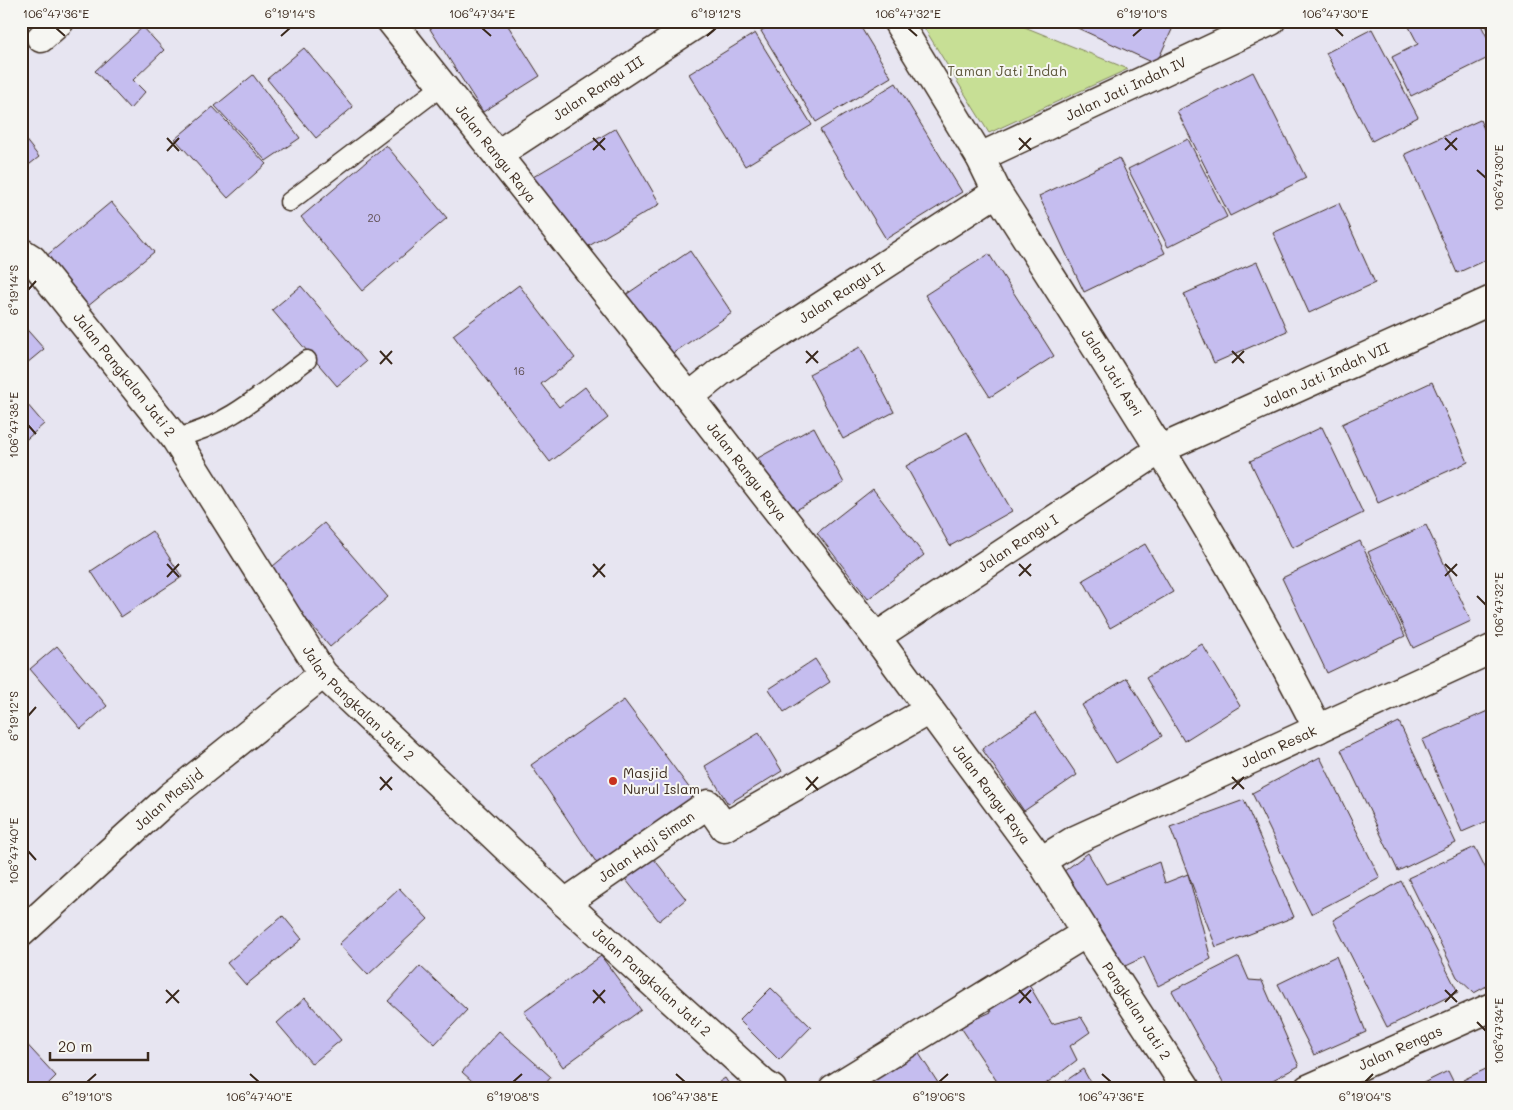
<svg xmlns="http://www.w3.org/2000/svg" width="1513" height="1110" font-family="Mali,sans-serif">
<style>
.green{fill:#c7df95;stroke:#81845a}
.building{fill:#c5bdef;stroke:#3b2a1e}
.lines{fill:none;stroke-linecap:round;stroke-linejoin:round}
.service-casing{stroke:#3b2a1e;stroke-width:21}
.minor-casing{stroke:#3b2a1e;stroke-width:31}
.tertiary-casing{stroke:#3b2a1e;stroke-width:31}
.service{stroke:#f6f6f2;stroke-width:18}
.minor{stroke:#f6f6f2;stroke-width:28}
.tertiary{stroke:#f6f6f2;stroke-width:28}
.ticks{fill:none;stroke:#3b2a1e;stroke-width:2}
.poi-dot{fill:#c8321e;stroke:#f6f6f2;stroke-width:2}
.labels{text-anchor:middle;stroke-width:4;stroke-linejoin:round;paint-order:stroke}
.number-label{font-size:11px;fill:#5e4f52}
.park-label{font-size:14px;fill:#5e573c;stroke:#f6f6f2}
.street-label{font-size:14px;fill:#3b2a1e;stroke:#f6f6f2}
.poi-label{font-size:14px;fill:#3b2a1e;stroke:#f6f6f2;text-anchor:start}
.neatline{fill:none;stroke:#3b2a1e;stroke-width:2}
.ticks-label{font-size:12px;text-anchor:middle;fill:#3b2a1e}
</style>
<rect width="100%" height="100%" fill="#e7e5f1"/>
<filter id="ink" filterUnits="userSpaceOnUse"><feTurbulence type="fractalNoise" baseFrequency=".02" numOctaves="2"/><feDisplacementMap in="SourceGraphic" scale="10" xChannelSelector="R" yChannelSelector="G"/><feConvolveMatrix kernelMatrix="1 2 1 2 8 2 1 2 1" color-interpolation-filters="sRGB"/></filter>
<g filter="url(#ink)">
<path class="green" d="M 920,21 L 1010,21 L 1128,69 L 989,133 Z"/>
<g class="building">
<path d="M 442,21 L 505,21 L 540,76 L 483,112 L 430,29 Z"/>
<path d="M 776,21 L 857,21 L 891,77 L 816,122 L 761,31 Z"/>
<path d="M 1072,21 L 1176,21 L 1156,64 L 1071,25 Z"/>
<path d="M 1406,21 L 1479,21 L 1492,47 L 1492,56 L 1411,96 L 1392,57 L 1418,44 Z"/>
<path d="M 1484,21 L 1492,21 L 1492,39 Z"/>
<path d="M 143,27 L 164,50 L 133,80 L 145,92 L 130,109 L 95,71 Z"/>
<path d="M 1372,29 L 1418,117 L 1372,141 L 1326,53 Z"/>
<path d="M 755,33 L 812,125 L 745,166 L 689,74 Z"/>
<path d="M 304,48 L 353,107 L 316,138 L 267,79 Z"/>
<path d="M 1253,72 L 1306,178 L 1230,216 L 1177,111 Z"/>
<path d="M 253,75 L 300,138 L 266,161 L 215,106 Z"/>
<path d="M 896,83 L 962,192 L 886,239 L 820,130 Z"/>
<path d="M 213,107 L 266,164 L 228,198 L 175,139 Z"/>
<path d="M 1480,120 L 1492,147 L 1492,257 L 1457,273 L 1405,154 Z"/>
<path d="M 616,128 L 660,204 L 577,253 L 533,177 Z"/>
<path d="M 21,134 L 39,157 L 21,171 Z"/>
<path d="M 1188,139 L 1227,217 L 1168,247 L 1128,169 Z"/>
<path d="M 386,145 L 447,218 L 362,291 L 301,217 Z"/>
<path d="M 1119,158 L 1165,253 L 1084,292 L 1039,196 Z"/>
<path d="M 111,202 L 154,252 L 87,307 L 45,257 Z"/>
<path d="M 1339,203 L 1375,283 L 1309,313 L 1273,233 Z"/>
<path d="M 690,251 L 732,313 L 666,358 L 624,296 Z"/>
<path d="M 989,254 L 1054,356 L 990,397 L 925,295 Z"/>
<path d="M 1257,262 L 1287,331 L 1214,363 L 1184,294 Z"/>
<path d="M 519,285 L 575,358 L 541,384 L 559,407 L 585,387 L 608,418 L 550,462 L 453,335 Z"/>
<path d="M 301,286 L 366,362 L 337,386 L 272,310 Z"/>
<path d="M 21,323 L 44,349 L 21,368 Z"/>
<path d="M 860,347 L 894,412 L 843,439 L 809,374 Z"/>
<path d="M 1432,382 L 1468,462 L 1378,503 L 1342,424 Z"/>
<path d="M 21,397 L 44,424 L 21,444 Z"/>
<path d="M 814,427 L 844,483 L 789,514 L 758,458 Z"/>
<path d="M 1322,427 L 1363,513 L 1292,548 L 1250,461 Z"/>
<path d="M 967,432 L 1012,511 L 950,546 L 906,466 Z"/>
<path d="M 873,489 L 924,555 L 868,599 L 817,533 Z"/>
<path d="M 324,523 L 388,597 L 330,647 L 266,572 Z"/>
<path d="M 1426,525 L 1471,621 L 1413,648 L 1368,552 Z"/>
<path d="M 152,531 L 182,577 L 121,617 L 91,571 Z"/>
<path d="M 1360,541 L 1405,636 L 1327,673 L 1282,578 Z"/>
<path d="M 1145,544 L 1173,592 L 1110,628 L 1083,580 Z"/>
<path d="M 1202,644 L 1240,706 L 1184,741 L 1146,678 Z"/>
<path d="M 57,646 L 107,706 L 81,729 L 30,669 Z"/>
<path d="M 815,659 L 830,682 L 784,712 L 769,689 Z"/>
<path d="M 1127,678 L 1162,736 L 1116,763 L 1082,705 Z"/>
<path d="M 624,700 L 696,797 L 598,865 L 531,765 Z"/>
<path d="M 1490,710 L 1492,714 L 1492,819 L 1462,832 L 1422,740 Z"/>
<path d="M 1035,713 L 1077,775 L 1024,811 L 982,749 Z"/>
<path d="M 1399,722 L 1456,843 L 1398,871 L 1341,750 Z"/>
<path d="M 759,733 L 782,771 L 728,804 L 705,766 Z"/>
<path d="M 1320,757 L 1380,878 L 1311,914 L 1252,793 Z"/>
<path d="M 1244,800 L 1294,917 L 1216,947 L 1170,827 Z"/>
<path d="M 1475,847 L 1492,881 L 1492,983 L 1474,993 L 1457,977 L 1408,878 Z"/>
<path d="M 649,853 L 686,899 L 659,921 L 622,875 Z"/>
<path d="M 1088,853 L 1106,884 L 1159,862 L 1165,883 L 1188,874 L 1211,959 L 1158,986 L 1144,957 L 1123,967 L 1059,875 Z"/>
<path d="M 1401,881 L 1458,992 L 1387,1027 L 1333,920 Z"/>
<path d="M 399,888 L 428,919 L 368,975 L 339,944 Z"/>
<path d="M 283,916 L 302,939 L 246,985 L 227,963 Z"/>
<path d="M 601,956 L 641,1010 L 563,1067 L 524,1012 Z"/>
<path d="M 1336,956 L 1366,1032 L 1314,1055 L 1278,984 Z"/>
<path d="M 1239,957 L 1249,980 L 1262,981 L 1299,1066 L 1256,1089 L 1227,1089 L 1172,991 Z"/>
<path d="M 420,966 L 467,1010 L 435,1044 L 388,1001 Z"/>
<path d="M 1025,978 L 1052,1024 L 1081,1017 L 1090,1032 L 1070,1046 L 1077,1060 L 1039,1089 L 1002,1089 L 960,1026 L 991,1012 L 987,1003 Z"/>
<path d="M 771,988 L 811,1027 L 779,1060 L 739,1020 Z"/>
<path d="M 305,998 L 341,1040 L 312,1064 L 277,1023 Z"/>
<path d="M 499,1031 L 551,1077 L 541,1089 L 481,1089 L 462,1072 Z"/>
<path d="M 21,1038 L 56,1076 L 43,1089 L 21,1089 Z"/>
<path d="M 916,1049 L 942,1089 L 857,1089 Z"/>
<path d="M 1492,1066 L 1492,1089 L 1468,1089 L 1463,1080 Z"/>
<path d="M 1083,1069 L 1094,1089 L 1054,1089 Z"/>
<path d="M 1448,1071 L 1457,1089 L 1411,1089 Z"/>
<path d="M 725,1078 L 732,1089 L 709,1089 Z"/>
</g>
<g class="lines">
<defs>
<g id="service">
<path d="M 289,202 L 442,86"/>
<path d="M 175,438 C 227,427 265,391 307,360"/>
</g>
<g id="minor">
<path id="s1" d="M 391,21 L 689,397 L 876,637 L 1041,861 L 1086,933"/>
<path id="s2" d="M 897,21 L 980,157 L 997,192 C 1109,368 1224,542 1318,729"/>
<path d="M 41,38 L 60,21"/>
<path id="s3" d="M 980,157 L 1271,21"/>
<path id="s4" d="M 500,158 L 510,146 L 701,21"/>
<path id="s5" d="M 689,397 L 720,372 L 997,192"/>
<path id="s6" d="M 876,637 L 1161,449 L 1492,300"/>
<path id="s7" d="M 1041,861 L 1075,840 L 1492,649"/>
<path id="s8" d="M 565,903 L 708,804 L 724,827 L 929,710"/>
<path id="s9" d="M 21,933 L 170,797 L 323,674"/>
<path id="s10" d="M 1308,1089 L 1492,1007"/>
</g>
<g id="tertiary">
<path id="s11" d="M 21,252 L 32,259 L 175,438 L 323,674 L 565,903 L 764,1084 L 772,1089"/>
<path id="s12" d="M 833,1089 L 1086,933 L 1187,1089"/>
</g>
</defs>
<use href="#service" class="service-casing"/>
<use href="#minor" class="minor-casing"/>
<use href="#tertiary" class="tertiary-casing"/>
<use href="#service" class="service"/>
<use href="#minor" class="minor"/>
<use href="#tertiary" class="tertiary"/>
</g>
</g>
<path class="ticks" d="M 56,28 L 65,36M 482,28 L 491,36M 908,28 L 917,36M 1335,28 L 1343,36M 281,36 L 290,28M 707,36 L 716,28M 1133,36 L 1142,28M 167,138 L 179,151M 593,138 L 605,150M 1019,138 L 1031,150M 1445,138 L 1457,150M 593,150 L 605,138M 1019,150 L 1031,138M 1445,150 L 1457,138M 167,151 L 179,138M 1477,170 L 1486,178M 28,290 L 36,281M 380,351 L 392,364M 806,351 L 818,363M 1232,351 L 1244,363M 806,363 L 818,351M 1232,363 L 1244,351M 380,364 L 392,351M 28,425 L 36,434M 167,564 L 179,577M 593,564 L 605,577M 1019,564 L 1031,576M 1445,564 L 1457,576M 1019,576 L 1031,564M 1445,576 L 1457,564M 167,577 L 179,564M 593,577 L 605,564M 1477,596 L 1486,605M 28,716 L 36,707M 380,777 L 392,790M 806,777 L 818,790M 1232,777 L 1244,789M 1232,789 L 1244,777M 380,790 L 392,777M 806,790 L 818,777M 28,851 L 36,860M 166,990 L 179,1003M 593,990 L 605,1003M 1019,990 L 1031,1003M 1445,990 L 1457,1002M 1445,1002 L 1457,990M 166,1003 L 179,990M 593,1003 L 605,990M 1019,1003 L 1031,990M 1477,1022 L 1486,1031M 250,1074 L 259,1082M 676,1074 L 685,1082M 1102,1074 L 1111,1082M 87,1082 L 96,1074M 513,1082 L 522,1074M 939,1082 L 948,1074M 1365,1082 L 1373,1074"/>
<circle class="poi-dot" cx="613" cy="781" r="5"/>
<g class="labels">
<g class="number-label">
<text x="374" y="222">20</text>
<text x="519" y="375">16</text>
</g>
<g class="park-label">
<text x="1007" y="76">Taman Jati Indah</text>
</g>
<g class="street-label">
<text dy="5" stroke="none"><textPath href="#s4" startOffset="121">Jalan Rangu III</textPath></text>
<text dy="5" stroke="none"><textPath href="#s3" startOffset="161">Jalan Jati Indah IV</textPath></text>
<text dy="5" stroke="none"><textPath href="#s1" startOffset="169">Jalan Rangu Raya</textPath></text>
<text dy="5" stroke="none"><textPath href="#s5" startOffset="185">Jalan Rangu II</textPath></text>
<text dy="5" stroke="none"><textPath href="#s2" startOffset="412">Jalan Jati Asri</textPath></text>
<text dy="5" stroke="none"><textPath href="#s6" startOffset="522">Jalan Jati Indah VII</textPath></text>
<text dy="5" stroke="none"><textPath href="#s11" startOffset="161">Jalan Pangkalan Jati 2</textPath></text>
<text dy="5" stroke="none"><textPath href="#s1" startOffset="574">Jalan Rangu Raya</textPath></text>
<text dy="5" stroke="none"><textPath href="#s6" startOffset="170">Jalan Rangu I</textPath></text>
<text dy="5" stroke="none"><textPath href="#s11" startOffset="566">Jalan Pangkalan Jati 2</textPath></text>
<text dy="5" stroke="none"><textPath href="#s7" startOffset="264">Jalan Resak</textPath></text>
<text dy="5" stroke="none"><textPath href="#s1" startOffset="979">Jalan Rangu Raya</textPath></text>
<text dy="5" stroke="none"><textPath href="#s9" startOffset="199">Jalan Masjid</textPath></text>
<text dy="5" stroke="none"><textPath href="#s8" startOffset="99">Jalan Haji Siman</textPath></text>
<text dy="5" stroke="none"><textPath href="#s11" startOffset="971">Jalan Pangkalan Jati 2</textPath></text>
<text dy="5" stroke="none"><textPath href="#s12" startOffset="390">Pangkalan Jati 2</textPath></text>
<text dy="5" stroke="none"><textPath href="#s10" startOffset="101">Jalan Rengas</textPath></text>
</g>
<g class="poi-label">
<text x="623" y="778">Masjid<tspan x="623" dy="16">Nurul Islam</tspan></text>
</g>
</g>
<rect width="1513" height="1110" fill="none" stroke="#f6f6f2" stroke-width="55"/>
<path d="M50 1052v8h98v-8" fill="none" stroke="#3b2a1e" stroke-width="2.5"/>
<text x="58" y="1052" font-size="15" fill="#3b2a1e" stroke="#f6f6f2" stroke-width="4" paint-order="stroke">20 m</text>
<rect x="28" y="28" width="1458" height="1054" class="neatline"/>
<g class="ticks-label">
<text x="56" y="18">106°47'36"E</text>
<text x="290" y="18">6°19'14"S</text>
<text x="482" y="18">106°47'34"E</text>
<text x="716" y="18">6°19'12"S</text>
<text x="908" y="18">106°47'32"E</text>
<text x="1142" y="18">6°19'10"S</text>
<text x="1335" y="18">106°47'30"E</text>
<text transform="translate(1499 178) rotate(-90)" y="4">106°47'30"E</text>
<text transform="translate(14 290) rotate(-90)" y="4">6°19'14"S</text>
<text transform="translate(14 425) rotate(-90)" y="4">106°47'38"E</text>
<text transform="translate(1499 605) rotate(-90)" y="4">106°47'32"E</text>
<text transform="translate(14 716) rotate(-90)" y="4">6°19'12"S</text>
<text transform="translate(14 851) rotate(-90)" y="4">106°47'40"E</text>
<text transform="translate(1499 1031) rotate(-90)" y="4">106°47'34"E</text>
<text x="87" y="1101">6°19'10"S</text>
<text x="259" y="1101">106°47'40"E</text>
<text x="513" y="1101">6°19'08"S</text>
<text x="685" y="1101">106°47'38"E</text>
<text x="939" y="1101">6°19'06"S</text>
<text x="1111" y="1101">106°47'36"E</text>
<text x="1365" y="1101">6°19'04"S</text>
</g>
</svg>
